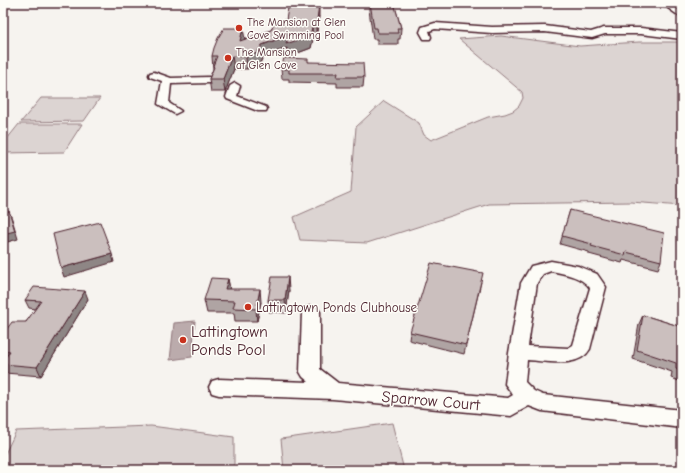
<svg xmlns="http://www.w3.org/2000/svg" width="685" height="473" font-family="'Comic Neue',sans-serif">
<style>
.green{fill:#dcd4d2;stroke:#937a7e}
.water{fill:#bbabac;stroke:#8e7378}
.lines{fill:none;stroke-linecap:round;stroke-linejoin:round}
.minor-casing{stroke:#4a1f2b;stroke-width:3}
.minor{fill:#fdfcf7;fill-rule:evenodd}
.wall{fill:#afa4a3;stroke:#4a1f2b}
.shaded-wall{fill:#8e8685;stroke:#4a1f2b}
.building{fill:#cbbfbe;stroke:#4a1f2b}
.poi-dot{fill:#c8321e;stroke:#fdfcf7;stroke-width:1.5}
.labels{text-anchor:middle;stroke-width:3;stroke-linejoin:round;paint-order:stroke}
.far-poi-label{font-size:11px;fill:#4a1f2b;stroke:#fdfcf7;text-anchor:start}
.poi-label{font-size:13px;fill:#4a1f2b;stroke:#fdfcf7;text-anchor:start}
.near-poi-label{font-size:16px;fill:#4a1f2b;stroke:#fdfcf7;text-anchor:start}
.near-street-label{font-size:16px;fill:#4a1f2b;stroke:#fdfcf7}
</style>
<rect width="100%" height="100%" fill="#f6f3ef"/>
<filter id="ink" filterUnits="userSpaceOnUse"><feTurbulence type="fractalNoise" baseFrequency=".025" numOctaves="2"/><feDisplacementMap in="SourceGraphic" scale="8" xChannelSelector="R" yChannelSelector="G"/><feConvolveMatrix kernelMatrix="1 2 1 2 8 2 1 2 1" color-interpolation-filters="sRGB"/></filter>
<g filter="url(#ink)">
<g class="green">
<path d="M 501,36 L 580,46 L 639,42 L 682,42 L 682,206 L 631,202 L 489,204 L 367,243 L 300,240 L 294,217 L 351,192 L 356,127 L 384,101 L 419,123 L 424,135 L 431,140 L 488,117 L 505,114 L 513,111 L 519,106 L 523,98 L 522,92 L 459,39 Z"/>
<path d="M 41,98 L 100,98 L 84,121 L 21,122 Z"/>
<path d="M 19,124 L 82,124 L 64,152 L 3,153 L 3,144 Z"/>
<path d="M 392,423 L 404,470 L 284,470 L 281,439 Z"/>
<path d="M 151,426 L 234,437 L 234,470 L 3,470 L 3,458 L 16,431 Z"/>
</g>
<path class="water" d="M 195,321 L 192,357 L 170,360 L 174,323 Z"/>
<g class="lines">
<defs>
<g id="minor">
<path d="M 661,3 L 670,3 L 682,12 L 682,18 Z"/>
<path d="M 435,23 L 492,27 L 545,26 L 591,32 L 604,28 L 641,28 L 682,33 L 682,39 L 641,34 L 605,34 L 592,38 L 545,32 L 492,33 L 435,29 L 429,31 L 431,37 L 430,39 L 424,39 L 420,32 L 422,27 Z"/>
<path d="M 154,72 L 171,78 L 209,77 L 214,80 L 209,83 L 171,84 L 169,103 L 181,111 L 175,114 L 158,104 L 162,81 L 150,77 L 149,75 L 150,73 Z"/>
<path d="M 235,83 L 240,86 L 237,96 L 266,107 L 267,109 L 266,111 L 258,111 L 227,99 L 226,97 L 230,86 Z"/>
<path d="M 551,261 L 578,266 L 597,274 L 606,287 L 590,349 C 579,369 546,361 527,360 L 525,382 L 534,391 L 543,395 L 682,410 L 682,428 L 542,411 L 529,406 L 511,416 L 333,399 L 219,395 L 212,393 L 209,387 L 212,381 L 219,379 L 309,382 L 303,377 L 300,372 L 302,312 L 305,308 L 311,306 L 317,308 L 320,312 L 320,369 L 338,383 L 508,398 L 513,395 L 505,384 L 509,353 L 521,283 L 531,266 ZM 551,271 C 565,274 581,276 590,288 L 573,345 L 568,348 L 528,346 L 537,283 L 543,274 Z"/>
</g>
</defs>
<use href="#minor" class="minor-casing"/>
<use href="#minor" class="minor"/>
</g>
<g class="wall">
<path d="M 369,3 L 394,3 L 401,28 L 400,39 L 398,39 L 398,44 L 377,44 L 377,39 L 373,39 L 369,10 Z"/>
<path d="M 319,16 L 316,39 L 313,39 L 311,48 L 287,57 L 287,48 L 263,57 L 259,65 L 247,69 L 234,69 L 225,92 L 211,92 L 209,79 L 213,69 L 212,56 L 243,28 L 244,39 L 271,30 L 286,20 Z"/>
<path d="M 308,62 L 364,77 L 363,87 L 337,87 L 337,83 L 289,82 L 289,79 L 282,79 L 281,69 Z"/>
<path d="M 570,210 L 661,261 L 658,269 L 623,260 L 622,263 L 589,254 L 589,252 L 560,244 Z"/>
<path d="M 228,279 L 230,289 L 261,302 L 257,321 L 235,321 L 234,313 L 207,313 L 204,300 Z"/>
<path d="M 481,282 L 464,354 L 409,340 L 410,332 Z"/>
<path d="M 289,290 L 286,313 L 269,312 L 268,300 Z"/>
<path d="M 88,299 L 41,376 L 5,373 L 3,369 L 3,361 L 5,359 L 3,359 L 3,334 L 26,322 L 36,309 L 29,308 L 25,300 Z"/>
<path d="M 643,315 L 682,327 L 682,382 L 671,378 L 672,372 L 633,359 L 639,324 Z"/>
</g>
<g class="shaded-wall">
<path d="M 319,5 L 319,16 L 316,39 L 316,27 Z"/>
<path d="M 312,27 L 313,39 L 311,48 L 287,57 L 287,48 L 263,57 L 259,65 L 247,69 L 246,57 L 262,45 Z"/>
<path d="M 243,28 L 245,40 L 240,41 Z"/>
<path d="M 232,56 L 234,69 L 225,92 L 223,79 Z"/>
<path d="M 9,211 L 12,219 L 18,239 L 4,243 L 6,249 L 3,250 L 3,234 Z"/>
<path d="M 112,254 L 114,262 L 64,277 L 61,268 Z"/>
<path d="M 288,277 L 289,290 L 286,313 L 285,300 Z"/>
<path d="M 228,279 L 230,291 L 227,301 L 225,289 Z"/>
<path d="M 260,289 L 261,302 L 257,321 L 256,309 Z"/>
<path d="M 85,291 L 88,299 L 41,376 L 37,367 Z"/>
</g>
<g class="building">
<path d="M 370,3 L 394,3 L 401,28 L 397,28 L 398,33 L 378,33 L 377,28 L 374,28 Z"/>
<path d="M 291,4 L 319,5 L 316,27 L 312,27 L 310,36 L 286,44 L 289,35 L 262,45 L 257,53 L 246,57 L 232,56 L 223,79 L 209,79 L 214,67 L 213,66 L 217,56 L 212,56 L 214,48 L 218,38 L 224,28 L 243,28 L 240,41 L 271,30 L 275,20 L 286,20 L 288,8 L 291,8 Z"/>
<path d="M 284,58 L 308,59 L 308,62 L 363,63 L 364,77 L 337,77 L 338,73 L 289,73 L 289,69 L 281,69 Z"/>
<path d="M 570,210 L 664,233 L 661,261 L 626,252 L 625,255 L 591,246 L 592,244 L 562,236 Z"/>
<path d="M 9,211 L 15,231 L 3,234 L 3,212 Z"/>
<path d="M 100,222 L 112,254 L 61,268 L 53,234 Z"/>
<path d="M 431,263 L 483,273 L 466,345 L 410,332 Z"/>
<path d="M 272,277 L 288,277 L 285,300 L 268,300 Z"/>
<path d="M 211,278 L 228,279 L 225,289 L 260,289 L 256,309 L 233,308 L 235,301 L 204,300 Z"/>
<path d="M 34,287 L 85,291 L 37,367 L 3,364 L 3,361 L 10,351 L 3,350 L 3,334 L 12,322 L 26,322 L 41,301 L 25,300 Z"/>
<path d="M 643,315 L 682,327 L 682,371 L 676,369 L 676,363 L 637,350 Z"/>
</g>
</g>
<g class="poi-dot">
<circle cx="239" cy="28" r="4"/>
<circle cx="228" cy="58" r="4"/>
<circle cx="248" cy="307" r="4"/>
<circle cx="183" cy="340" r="4"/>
</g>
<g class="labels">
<g class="far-poi-label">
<text x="247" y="26">The Mansion at Glen<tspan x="247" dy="13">Cove Swimming Pool</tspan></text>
<text x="236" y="56">The Mansion<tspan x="236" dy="13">at Glen Cove</tspan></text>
</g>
<g class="poi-label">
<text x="256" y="312">Lattingtown Ponds Clubhouse</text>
</g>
<g class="near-poi-label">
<text x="191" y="337">Lattingtown<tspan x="191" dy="18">Ponds Pool</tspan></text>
</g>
<g class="near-street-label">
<text transform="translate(431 400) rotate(5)" y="6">Sparrow Court</text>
</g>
</g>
<rect width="685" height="473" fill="none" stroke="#fdfcf7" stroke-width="16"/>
<rect x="8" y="8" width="669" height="457" fill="none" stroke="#4a1f2b" stroke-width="1.5" filter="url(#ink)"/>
</svg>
